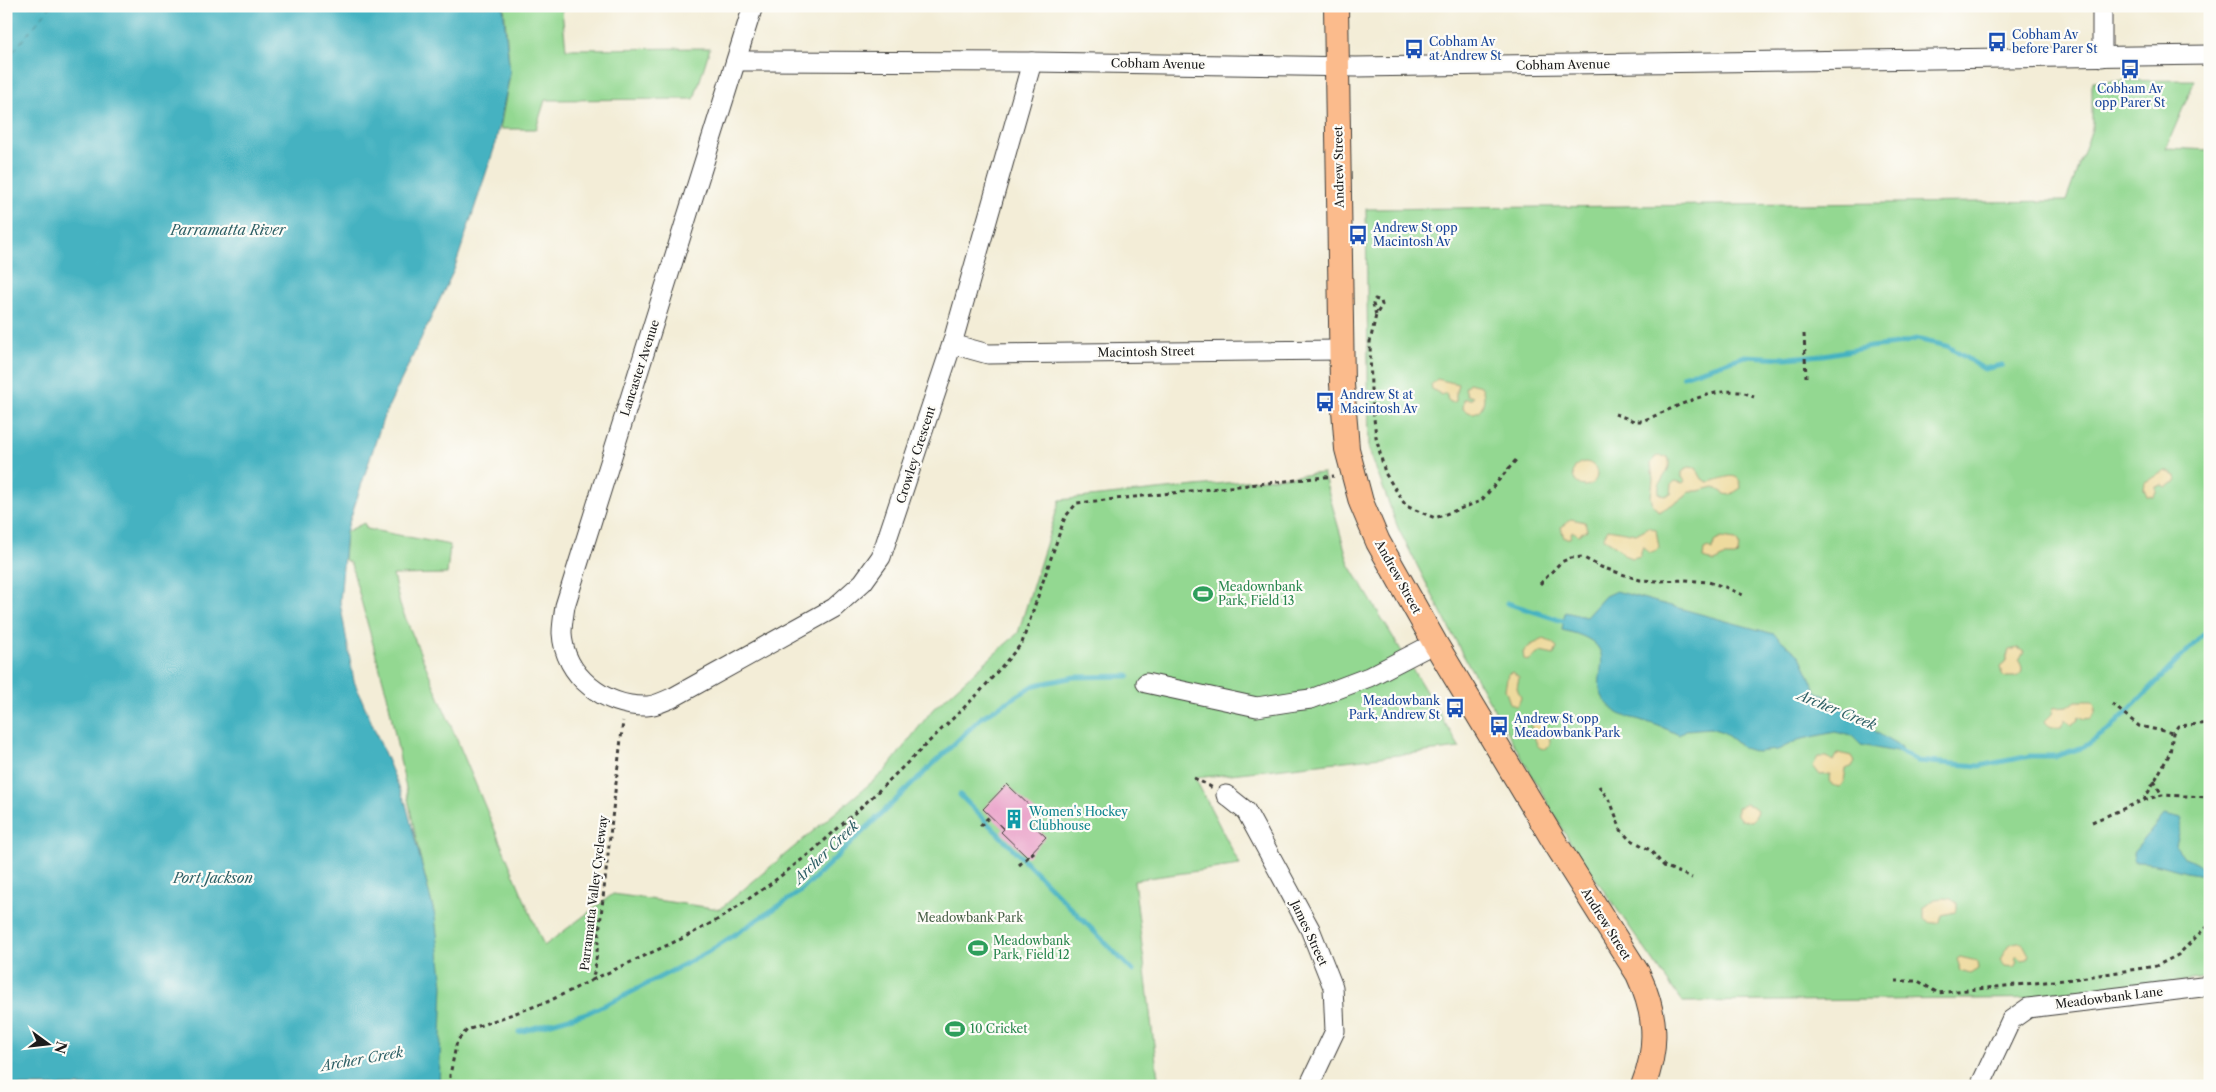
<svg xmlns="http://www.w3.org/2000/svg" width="2216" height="1092" font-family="'Libre Caslon Text',serif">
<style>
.green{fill:#93d891;stroke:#587a56}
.sand{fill:#eeda9e;stroke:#857b5d}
.water{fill:#45b2c1;stroke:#30676e}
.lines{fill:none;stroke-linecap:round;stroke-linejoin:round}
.stream{stroke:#45b2c1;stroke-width:5}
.ferry{stroke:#2e6066;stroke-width:1;stroke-dasharray:6 5;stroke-linecap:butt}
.building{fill:#eaa4ca}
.minor-casing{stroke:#3c3b38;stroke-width:21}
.major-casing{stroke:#3c3b38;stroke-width:26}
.path{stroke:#3c3b38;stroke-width:3;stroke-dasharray:4 4;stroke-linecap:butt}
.minor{stroke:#fff;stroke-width:19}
.major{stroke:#fbbb8c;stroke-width:24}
.labels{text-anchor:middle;stroke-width:4.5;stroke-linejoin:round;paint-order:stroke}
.transit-label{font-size:12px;fill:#164399;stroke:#fdfcf7;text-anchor:start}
.street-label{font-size:12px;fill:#1c1c1c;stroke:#fdfcf7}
.leisure-label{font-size:12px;fill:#27864d;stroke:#fdfcf7;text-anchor:start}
.culture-label{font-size:12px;fill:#0d838f;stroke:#fdfcf7;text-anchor:start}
.park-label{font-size:12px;fill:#465e45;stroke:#fdfcf7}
.water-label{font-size:14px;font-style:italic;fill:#2e6066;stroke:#fdfcf7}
</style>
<rect width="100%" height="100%" fill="#fdfcf7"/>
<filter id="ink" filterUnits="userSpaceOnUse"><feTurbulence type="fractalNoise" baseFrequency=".02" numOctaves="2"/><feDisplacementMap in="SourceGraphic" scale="10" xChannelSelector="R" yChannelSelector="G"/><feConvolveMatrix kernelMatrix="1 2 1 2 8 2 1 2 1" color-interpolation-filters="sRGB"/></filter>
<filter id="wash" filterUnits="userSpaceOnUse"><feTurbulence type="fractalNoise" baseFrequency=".0096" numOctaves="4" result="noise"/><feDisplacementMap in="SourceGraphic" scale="20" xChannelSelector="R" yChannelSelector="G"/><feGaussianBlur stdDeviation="1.12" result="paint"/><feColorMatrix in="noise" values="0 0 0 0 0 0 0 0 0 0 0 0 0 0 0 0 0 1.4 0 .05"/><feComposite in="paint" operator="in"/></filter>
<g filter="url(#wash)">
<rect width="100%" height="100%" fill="#f3edd7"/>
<g class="green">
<path d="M 504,6 L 564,6 L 562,11 L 566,49 L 710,48 L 694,99 L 545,100 L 536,129 L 500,129 L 510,74 Z"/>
<path d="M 2195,80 L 2166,148 L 2210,150 L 2210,977 L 2075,998 L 1682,1002 L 1570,842 L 1463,655 L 1398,528 L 1369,450 L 1366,209 L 2066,201 L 2092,129 L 2092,81 Z"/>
<path d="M 1323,473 L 1349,564 L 1460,748 L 1195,778 L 1240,865 L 1134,880 L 1159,1086 L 439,1086 L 435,916 L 419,853 L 387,695 L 351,564 L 344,559 L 346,532 L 364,523 L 367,529 L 450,545 L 447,574 L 393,575 L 400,605 L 544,946 L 613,894 L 720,909 L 885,771 L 933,709 L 1018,633 L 1060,500 Z"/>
</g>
<g class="sand">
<path d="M 1437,379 L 1458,384 L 1456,392 L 1456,401 L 1452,403 L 1448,400 L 1446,393 L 1442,395 L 1432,389 L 1431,385 Z"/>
<path d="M 1469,383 L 1481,386 C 1489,400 1480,422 1463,409 L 1464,399 L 1472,399 L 1473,397 L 1467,395 L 1465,388 Z"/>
<path d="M 1661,456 L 1668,457 C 1674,472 1656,479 1659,493 L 1664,496 L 1671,494 L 1672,484 L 1675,481 L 1683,483 L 1685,481 L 1682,477 L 1682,472 L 1689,467 L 1696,468 L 1702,479 L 1708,482 C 1718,482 1740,466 1741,488 L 1730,495 L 1725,494 L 1714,487 L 1698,491 L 1689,491 L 1685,497 L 1659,512 L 1653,505 L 1651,497 L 1653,479 L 1651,464 L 1655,457 Z"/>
<circle cx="1585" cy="474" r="12"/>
<path d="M 2166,471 L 2176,476 L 2177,481 L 2166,487 L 2162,485 L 2156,487 L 2156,492 L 2153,497 L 2147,496 L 2144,489 L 2145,482 Z"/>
<path d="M 1571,519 L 1585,522 L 1587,530 L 1578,535 L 1572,531 L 1570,538 L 1564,538 L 1561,527 Z"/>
<path d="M 1649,527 L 1656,530 L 1659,547 L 1657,550 L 1649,553 L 1643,545 L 1640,556 L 1632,558 L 1626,556 L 1616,546 L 1603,538 L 1608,529 L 1636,534 Z"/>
<path d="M 1721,538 L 1736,540 L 1739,545 L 1738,554 L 1735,557 L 1723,557 L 1715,562 L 1703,558 L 1704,550 L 1708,548 L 1713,550 L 1714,542 Z"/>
<path d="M 1544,639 L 1553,643 L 1557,648 L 1554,655 L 1540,652 L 1528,661 L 1524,659 L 1523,652 L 1531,645 Z"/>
<path d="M 2018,648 L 2024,652 L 2019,661 C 2023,668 2024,673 2016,677 L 2005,677 L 2002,674 L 2000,667 L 2005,663 L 2009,650 Z"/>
<path d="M 1513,672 L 1519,677 L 1517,688 L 1521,698 L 1518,705 L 1515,706 L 1510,703 L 1505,689 L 1508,674 Z"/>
<path d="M 2076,701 L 2092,701 L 2095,705 L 2095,713 L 2092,718 L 2085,719 L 2079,716 L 2078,720 L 2071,725 L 2065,719 L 2061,727 C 2054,728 2048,727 2045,721 L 2052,714 L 2053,708 L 2068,707 Z"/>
<path d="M 1536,715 C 1544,722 1551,735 1550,745 L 1547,748 C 1543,749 1541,749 1538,746 C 1536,743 1529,721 1529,718 Z"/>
<path d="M 1838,753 L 1852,756 L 1855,761 L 1853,766 L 1846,769 L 1844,781 L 1840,787 L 1832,785 L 1829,778 L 1830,774 L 1820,775 L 1813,766 L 1818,757 L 1827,757 L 1834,761 Z"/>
<path d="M 1745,804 L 1752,806 L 1757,810 L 1755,818 L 1752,821 L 1741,820 L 1737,815 L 1737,808 Z"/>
<path d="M 1944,898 L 1951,899 L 1957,903 L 1957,909 L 1955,912 L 1942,915 L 1940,922 C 1934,924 1930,923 1924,919 L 1924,908 L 1935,899 Z"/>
<path d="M 2022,942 L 2029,955 L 2028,959 L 2021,960 L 2017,956 L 2015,958 L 2017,962 L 2014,967 L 2005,966 L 2000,960 C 2005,950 2008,941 2022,942 Z"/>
<path d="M 1960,957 L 1977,961 L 1978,969 L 1970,974 L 1961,971 L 1957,959 Z"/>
</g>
<g class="water">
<path d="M 6,6 L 503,6 L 510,74 L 495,146 L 454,270 L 384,416 L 346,532 L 340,602 L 354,681 L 406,804 L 435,916 L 443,985 L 439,1086 L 6,1086 Z"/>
<path d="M 1616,591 L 1774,634 L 1800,656 L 1816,691 C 1847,705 1870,732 1901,747 L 1901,753 L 1861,745 L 1852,736 L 1835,732 L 1798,740 L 1778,750 L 1756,752 L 1743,748 L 1723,732 L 1710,728 L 1686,730 L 1679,735 C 1667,729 1655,724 1643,721 C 1635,718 1623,717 1617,713 C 1613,710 1609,705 1606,702 C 1584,676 1631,645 1562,630 L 1565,612 L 1586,617 L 1605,596 Z"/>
<path d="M 2164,815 L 2182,819 L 2175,845 L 2185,858 L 2210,870 L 2210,877 C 2200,873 2192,874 2182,871 C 2163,866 2155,862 2134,862 L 2133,853 Z"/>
</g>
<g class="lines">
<g class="stream">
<path d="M 1683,376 L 1745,356 L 1786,358 L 1823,355 L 1870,347 L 1897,344 L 1916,339 L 1947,346 L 1984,369 L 2002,365"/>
<path d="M 1507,603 L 1569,623"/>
<path d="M 1896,749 L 1917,761 L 1979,766 L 2030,756 L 2056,756 L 2084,747 L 2111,728 L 2210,628"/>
<path d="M 960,795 L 1133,971"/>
<path d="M 519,1032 L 587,1013 L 622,997 L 708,952 L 800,892 L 982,717 L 1035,685 L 1074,677 L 1129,676"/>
</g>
<path class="ferry" d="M 6,60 L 51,6"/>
</g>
<g id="blocks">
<path class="building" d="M 1007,784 L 1039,815 L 1031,823 L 1046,837 L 1027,857 L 1001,832 L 1004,829 L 983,809 Z"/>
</g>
</g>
<g filter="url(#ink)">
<use href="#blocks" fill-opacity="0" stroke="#3c3b38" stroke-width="1"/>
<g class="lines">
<defs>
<g id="minor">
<path d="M 753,6 L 565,606 C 564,614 562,624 562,633 C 564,676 605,707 647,706 C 655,706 664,701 672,698 L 834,608 L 863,582 L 881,557 L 952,344 L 1032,62"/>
<path d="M 2102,6 L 2102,57"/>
<path d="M 737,61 L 1032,62 L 1356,67 L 2210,55"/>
<path d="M 952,344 L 988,354 L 1341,350"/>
<path d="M 1146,683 L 1257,707 L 1295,701 L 1311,699 L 1369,677 L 1435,643"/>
<path d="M 1226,795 L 1246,811 L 1310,929 L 1333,987 L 1335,1031 L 1309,1086"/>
<path d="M 1980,1086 L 2011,1020 L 2028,1008 L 2210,986"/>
</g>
<path id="major" d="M 1336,6 L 1342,384 L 1347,449 L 1361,502 L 1378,542 L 1435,643 L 1554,841 L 1638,974 C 1656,1013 1659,1046 1643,1086"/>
</defs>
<use href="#minor" class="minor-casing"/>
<use href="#major" class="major-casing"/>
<g class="path">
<path d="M 1376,315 L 1373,304 L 1375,299 L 1381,301 L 1382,305 L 1376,315 L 1370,342 L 1371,390 L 1376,437 L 1385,473 L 1406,506 L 1435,518 L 1481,501 L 1516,460"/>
<path d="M 1804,334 L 1806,377"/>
<path d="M 1615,414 L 1634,421 L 1642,421 C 1669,411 1710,387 1739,392 C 1744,392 1749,395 1754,397"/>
<path d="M 1540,584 L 1561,562 L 1571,558 L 1582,557 L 1601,567 L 1640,580 L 1658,581 L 1685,580 L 1708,582 L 1725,587 L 1745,596"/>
<path d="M 2112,704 L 2139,726 L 2173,733"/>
<path d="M 1194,778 L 1213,788"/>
<path d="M 2154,781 L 2162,795"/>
<path d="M 1599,786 L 1611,803 L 1621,830 L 1628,838 L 1650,850 L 1664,866 L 1692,878"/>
<path d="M 2144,800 L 2162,795 L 2210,797"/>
<path d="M 2092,822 L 2144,800 L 2170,753 L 2173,733 L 2178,726 L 2210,723"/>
<path d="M 980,826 L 990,816"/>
<path d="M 1019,865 L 1035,851"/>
<path d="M 592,980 L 683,938 L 719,919 L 769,885 L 814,850 L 870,799 L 978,694 L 1022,643 L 1065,517 L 1077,503 L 1334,476"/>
<path d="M 1895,981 L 1918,981 L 1938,993 L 2074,979 L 2156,966 L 2178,955 L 2205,928 L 2210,926"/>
<path d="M 450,1086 L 450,1075 L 457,1041 L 467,1030 L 547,1002 L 592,980 L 595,969 L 623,721"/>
</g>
<use href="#minor" class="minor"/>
<use href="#major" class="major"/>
</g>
</g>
<defs>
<symbol id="bus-bare" viewBox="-9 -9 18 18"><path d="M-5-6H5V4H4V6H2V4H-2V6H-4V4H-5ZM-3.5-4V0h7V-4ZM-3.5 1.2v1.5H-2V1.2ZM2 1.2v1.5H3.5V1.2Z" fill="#1a4fb4" stroke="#fdfcf7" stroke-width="2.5" paint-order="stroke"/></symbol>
<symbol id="stadium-bare" viewBox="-9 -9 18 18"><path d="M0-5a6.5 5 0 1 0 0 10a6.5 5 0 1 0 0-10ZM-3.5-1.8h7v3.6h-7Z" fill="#2e9e5b" stroke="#fdfcf7" stroke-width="2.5" paint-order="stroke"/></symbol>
<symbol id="building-bare" viewBox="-9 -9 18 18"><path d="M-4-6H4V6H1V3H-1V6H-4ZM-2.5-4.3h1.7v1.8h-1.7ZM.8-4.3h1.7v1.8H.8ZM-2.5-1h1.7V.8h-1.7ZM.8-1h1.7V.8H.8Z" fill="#0f9aa8" stroke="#fdfcf7" stroke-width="2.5" paint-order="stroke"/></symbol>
</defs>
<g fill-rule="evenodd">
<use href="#bus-bare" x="1983" y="28" width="28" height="28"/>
<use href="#bus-bare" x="1400" y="35" width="28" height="28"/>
<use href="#bus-bare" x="2116" y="55" width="28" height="28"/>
<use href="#bus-bare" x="1344" y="221" width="28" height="28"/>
<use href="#bus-bare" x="1311" y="388" width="28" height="28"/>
<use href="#stadium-bare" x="1189" y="580" width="28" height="28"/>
<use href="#bus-bare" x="1441" y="694" width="28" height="28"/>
<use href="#bus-bare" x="1485" y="712" width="28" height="28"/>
<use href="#building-bare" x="1000" y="805" width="28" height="28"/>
<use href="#stadium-bare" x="964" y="934" width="28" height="28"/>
<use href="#stadium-bare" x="941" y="1015" width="28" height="28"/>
</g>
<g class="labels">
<g class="transit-label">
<text x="2012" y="39">Cobham Av<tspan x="2012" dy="14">before Parer St</tspan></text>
<text x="1429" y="46">Cobham Av<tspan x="1429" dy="14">at Andrew St</tspan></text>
<text x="2130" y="93" text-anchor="middle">Cobham Av<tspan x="2130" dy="14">opp Parer St</tspan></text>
<text x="1373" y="232">Andrew St opp<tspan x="1373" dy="14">Macintosh Av</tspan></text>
<text x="1340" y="399">Andrew St at<tspan x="1340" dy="14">Macintosh Av</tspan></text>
<text x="1440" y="705" text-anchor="end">Meadowbank<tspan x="1440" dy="14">Park, Andrew St</tspan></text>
<text x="1514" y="723">Andrew St opp<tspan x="1514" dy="14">Meadowbank Park</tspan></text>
</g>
<g class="street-label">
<text transform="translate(1158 64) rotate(1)" y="4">Cobham Avenue</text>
<text transform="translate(1563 65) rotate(-1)" y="4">Cobham Avenue</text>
<text transform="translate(1339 167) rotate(-91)" y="4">Andrew Street</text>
<text transform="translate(1146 352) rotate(-1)" y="4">Macintosh Street</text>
<text transform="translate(640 368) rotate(-72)" y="4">Lancaster Avenue</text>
<text transform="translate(916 455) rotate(-72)" y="4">Crowley Crescent</text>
<text transform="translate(1398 577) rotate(61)" y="4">Andrew Street</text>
<text transform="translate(594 893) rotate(-83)" y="4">Parramatta Valley Cycleway</text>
<text transform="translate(1606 924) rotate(58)" y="4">Andrew Street</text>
<text transform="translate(1309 933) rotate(65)" y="4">James Street</text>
<text transform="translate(2109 998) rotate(-7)" y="4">Meadowbank Lane</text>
</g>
<g class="leisure-label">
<text x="1218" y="591">Meadownbank<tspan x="1218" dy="14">Park, Field 13</tspan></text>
<text x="993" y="945">Meadowbank<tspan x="993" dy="14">Park, Field 12</tspan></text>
<text x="970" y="1033">10 Cricket</text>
</g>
<g class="culture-label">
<text x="1029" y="816">Women's Hockey<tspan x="1029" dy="14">Clubhouse</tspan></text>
</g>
<g class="park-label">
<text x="970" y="922">Meadowbank Park</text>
</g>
<g class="water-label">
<text x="228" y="235">Parramatta River</text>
<text transform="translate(1837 710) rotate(22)" y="5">Archer Creek</text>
<text transform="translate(826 852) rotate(-44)" y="5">Archer Creek</text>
<text x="213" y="883">Port Jackson</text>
<text transform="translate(362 1059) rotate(-10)" y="5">Archer Creek</text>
</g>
</g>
<rect width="2216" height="1092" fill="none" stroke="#fdfcf7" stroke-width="25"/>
<g transform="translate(48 1044) rotate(105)" stroke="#fdfcf7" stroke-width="4" paint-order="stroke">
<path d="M0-4L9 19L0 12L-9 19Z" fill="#1c1c1c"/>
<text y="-8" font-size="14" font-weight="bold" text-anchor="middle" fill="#1c1c1c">N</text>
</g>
</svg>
